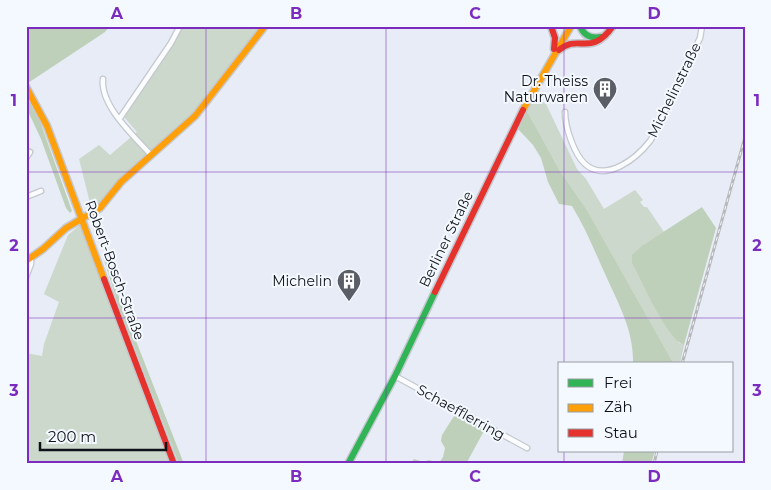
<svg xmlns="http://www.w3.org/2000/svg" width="771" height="490" font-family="Montserrat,sans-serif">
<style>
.green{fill:#ccd8cb}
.forest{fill:#bfd0ba}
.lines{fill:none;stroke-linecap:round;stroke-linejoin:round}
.street-casing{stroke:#c4c8cf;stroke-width:7}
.fast-casing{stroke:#c4c8cf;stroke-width:9}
.slow-casing{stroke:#c4c8cf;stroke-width:9}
.jam-casing{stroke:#c4c8cf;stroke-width:9}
.street{stroke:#fbfcfe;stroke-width:4.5}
.fast{stroke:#30b455;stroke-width:6}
.slow{stroke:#ff9f0a;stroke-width:6}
.jam{stroke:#e5322d;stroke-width:6}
.rail-casing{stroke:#b7b8ba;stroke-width:3}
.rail{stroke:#f4f8ff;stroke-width:1;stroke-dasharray:4;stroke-linecap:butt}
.grid{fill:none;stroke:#7b2cbf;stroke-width:1;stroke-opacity:0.55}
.labels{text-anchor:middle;stroke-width:4;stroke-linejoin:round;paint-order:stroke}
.poi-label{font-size:14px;fill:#0f1218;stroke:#f4f8ff;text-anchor:end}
.street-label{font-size:14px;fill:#0f1218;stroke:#f4f8ff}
.neatline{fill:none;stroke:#7b2cbf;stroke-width:2}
.grid-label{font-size:16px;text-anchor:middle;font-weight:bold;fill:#7b2cbf}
</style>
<rect width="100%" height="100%" fill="#e7ecf6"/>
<g class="green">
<path d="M 182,26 L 269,26 L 178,136 L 116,189 L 95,214 L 89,199 L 79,159 L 99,145 L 110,155 L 137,132 L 124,117 L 180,32 Z"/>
<path d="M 535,97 L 546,104 L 577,169 L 586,179 L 604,209 L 635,190 L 643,200 L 640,202 L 644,207 L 647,207 L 664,232 L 643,245 L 679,343 L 684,345 L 680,364 L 674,364 L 587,210 L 560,171 L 527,111 Z"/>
<path d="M 80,225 L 172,464 L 26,464 L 26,353 L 42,356 L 44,344 L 59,302 L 44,294 L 68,235 Z"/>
</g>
<g class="forest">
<path d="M 26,26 L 110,26 L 105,32 L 28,83 L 26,81 Z"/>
<path d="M 26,96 L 41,124 L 72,211 L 70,213 L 66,208 L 41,139 L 26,107 Z"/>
<path d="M 527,111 L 560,171 L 587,210 L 674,364 L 633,364 C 634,331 619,305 606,276 C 595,252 586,229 572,206 L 559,204 L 548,182 L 541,158 L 533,145 L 518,129 Z"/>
<path d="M 702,207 L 716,228 L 684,345 C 667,339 642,281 632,263 L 632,255 L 643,245 Z"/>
<path d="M 107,256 L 117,292 L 184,464 L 179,464 L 118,304 L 103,257 Z"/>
<path d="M 456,413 L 485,429 L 466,464 L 410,464 L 414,459 L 423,462 L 429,460 L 439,463 L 443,457 L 445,448 L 441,441 L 442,435 Z"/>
<path d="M 624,451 L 655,451 L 651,464 L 622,464 Z"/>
</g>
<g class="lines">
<defs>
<g id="street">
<path d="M 103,79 C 100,106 135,137 151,155"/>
<path d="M 565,112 C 565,127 574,154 585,164 C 606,183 637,158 650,141 C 657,131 661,118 667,107 C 678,84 689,61 700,38 L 702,26"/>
<path d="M 120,118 L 171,43 L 180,26"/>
<path d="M 26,158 L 30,152"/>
<path d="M 26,197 L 41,191"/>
<path d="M 26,277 L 31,264 L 31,258"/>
<path d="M 395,376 L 527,448"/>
</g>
<g id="fast">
<path d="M 580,26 C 584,36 591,39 601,37"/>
<path d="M 348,464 L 395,376 L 435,292"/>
</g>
<g id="slow">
<path d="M 26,87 L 47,126 L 104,279"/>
<path d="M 523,110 L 571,26"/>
<path d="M 26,261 L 43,249 L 66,228 L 100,208 L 121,182 L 195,116 L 265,26"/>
</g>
<g id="jam">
<path d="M 551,26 L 555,38 L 554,49"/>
<path d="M 559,50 C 579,33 590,58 613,26"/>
<path d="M 104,279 L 174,464"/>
<path d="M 435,292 L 523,110"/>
</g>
</defs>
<use href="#street" class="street-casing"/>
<use href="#fast" class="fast-casing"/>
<use href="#slow" class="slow-casing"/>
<use href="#jam" class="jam-casing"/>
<use href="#street" class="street"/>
<use href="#fast" class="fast"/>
<use href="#slow" class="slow"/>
<use href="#jam" class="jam"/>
<defs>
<g id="rail">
<path d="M 682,364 L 745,137"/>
<path d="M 654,464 L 657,451"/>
</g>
</defs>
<use href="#rail" class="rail-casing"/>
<use href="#rail" class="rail"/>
</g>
<path class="grid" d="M 206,26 L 206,464M 386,26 L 386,464M 564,26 L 564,364M 26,172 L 745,172M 26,318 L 745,318M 564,451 L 564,464"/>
<defs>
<symbol id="building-pin" viewBox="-11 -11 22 30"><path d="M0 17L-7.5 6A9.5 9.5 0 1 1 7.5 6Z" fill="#5b5e66" stroke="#f4f8ff"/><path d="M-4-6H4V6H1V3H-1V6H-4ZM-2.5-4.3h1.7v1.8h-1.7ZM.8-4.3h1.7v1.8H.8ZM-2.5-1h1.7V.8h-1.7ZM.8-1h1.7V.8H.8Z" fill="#fff"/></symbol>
</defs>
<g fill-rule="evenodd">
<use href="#building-pin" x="591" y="75" width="28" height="38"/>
<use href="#building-pin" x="335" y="267" width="28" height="38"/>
</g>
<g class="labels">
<g class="poi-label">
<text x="588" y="86">Dr. Theiss<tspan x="588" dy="16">Naturwaren</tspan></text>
<text x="332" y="286">Michelin</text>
</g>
<g class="street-label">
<text transform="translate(674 90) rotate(-64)" y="5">Michelinstraße</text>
<text transform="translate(446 239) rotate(-64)" y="5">Berliner Straße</text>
<text transform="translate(115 270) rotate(70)" y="5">Robert-Bosch-Straße</text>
<text transform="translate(461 412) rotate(29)" y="5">Schaefflerring</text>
</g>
</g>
<rect width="771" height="490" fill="none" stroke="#f4f8ff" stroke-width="55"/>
<rect x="558" y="362" width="175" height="90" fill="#f4f8ff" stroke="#989ca3"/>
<rect x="568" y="379" width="25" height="8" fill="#30b455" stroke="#989ca3"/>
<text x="604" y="388" font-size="15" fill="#0f1218">Frei</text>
<rect x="568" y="404" width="25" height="8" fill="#ff9f0a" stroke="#989ca3"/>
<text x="604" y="412" font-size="15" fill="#0f1218">Zäh</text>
<rect x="568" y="429" width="25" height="8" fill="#e5322d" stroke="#989ca3"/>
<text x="604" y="438" font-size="15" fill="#0f1218">Stau</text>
<path d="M40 442v8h126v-8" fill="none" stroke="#0f1218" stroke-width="2.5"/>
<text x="48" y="442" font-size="15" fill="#0f1218" stroke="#f4f8ff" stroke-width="4" paint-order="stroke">200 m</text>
<rect x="28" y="28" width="716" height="434" class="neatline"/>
<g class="grid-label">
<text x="117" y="19">A</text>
<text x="296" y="19">B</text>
<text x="475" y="19">C</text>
<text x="654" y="19">D</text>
<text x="14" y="106">1</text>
<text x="757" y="106">1</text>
<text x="14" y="251">2</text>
<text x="757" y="251">2</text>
<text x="14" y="396">3</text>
<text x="757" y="396">3</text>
<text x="117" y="482">A</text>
<text x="296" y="482">B</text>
<text x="475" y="482">C</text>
<text x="654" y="482">D</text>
</g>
</svg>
